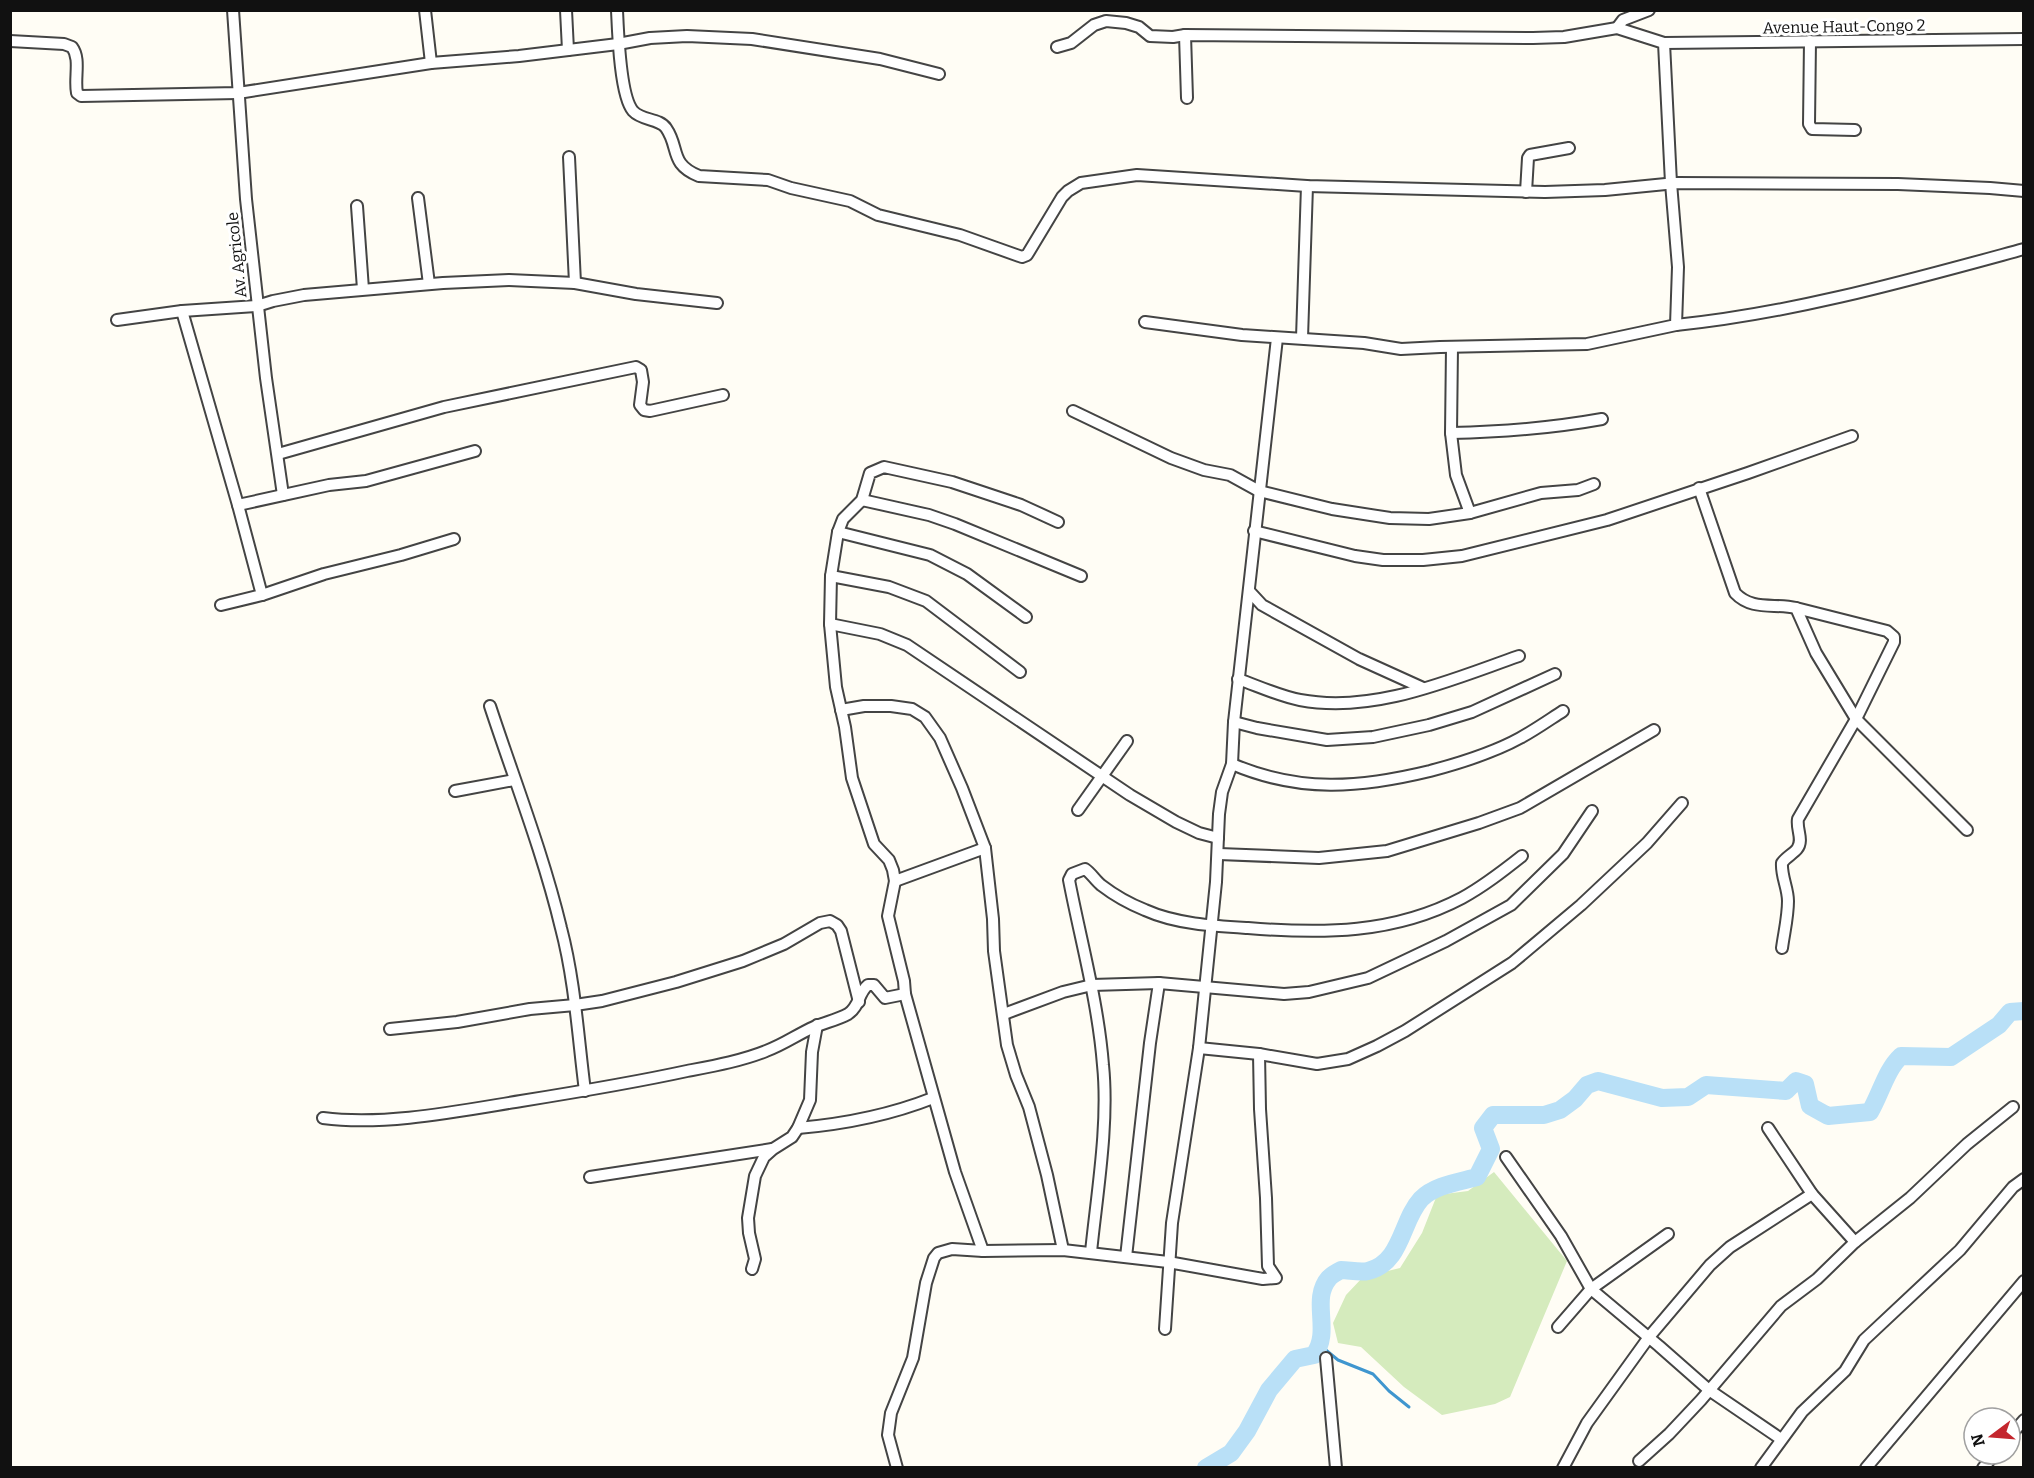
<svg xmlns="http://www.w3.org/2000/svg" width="2034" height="1478" font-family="Bitter,serif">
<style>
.green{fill:#d5ebbd}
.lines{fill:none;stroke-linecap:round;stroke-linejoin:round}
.stream{stroke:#3f96cf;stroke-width:3}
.river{stroke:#b9e0f7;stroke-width:18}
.minor-casing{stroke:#444;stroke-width:14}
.minor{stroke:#fff;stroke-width:10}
.labels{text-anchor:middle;stroke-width:6;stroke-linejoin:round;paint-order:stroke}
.street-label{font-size:16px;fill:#111;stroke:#fff}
</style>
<rect width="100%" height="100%" fill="#fffdf5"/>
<path class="green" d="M 1494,1172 L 1567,1261 L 1510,1397 L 1495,1404 L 1442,1415 L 1404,1387 L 1361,1347 L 1338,1343 L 1333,1323 L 1346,1295 L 1363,1277 L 1400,1268 L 1422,1233 L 1437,1195 L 1468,1191 Z"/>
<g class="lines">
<path class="stream" d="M 1321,1346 L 1338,1360 L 1373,1374 L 1389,1391 L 1409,1407"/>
<path class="river" d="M 1206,1468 L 1231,1453 L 1247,1431 L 1269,1390 L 1295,1359 L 1314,1355 C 1332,1331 1310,1300 1329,1278 C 1332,1275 1337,1272 1341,1270 C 1349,1270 1360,1273 1368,1271 C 1402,1263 1401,1221 1421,1199 C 1435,1185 1459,1182 1477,1177 L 1491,1149 L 1483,1128 L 1493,1115 L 1544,1115 L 1560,1110 L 1575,1099 L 1587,1085 L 1598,1081 L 1662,1098 L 1688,1097 L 1706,1085 L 1786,1091 L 1796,1081 L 1805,1084 L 1810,1106 L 1828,1116 L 1870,1112 C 1881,1093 1886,1070 1901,1056 L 1951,1057 L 1999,1025 L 2010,1012 L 2024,1011"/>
<defs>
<g id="minor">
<path d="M 233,10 L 246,199 L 266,378 L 283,495"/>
<path d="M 425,10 L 431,63"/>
<path d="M 566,10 L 568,50"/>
<path d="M 617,10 C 618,32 620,96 633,111 C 642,121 659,118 666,128 C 680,148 669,164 699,176 L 768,180 L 791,188 L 850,201 L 878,215 L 960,235 L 1022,257 L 1027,255 L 1062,197 L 1068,191 L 1081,183 L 1137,175 L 1307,186 L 1545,192 L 1605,190 L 1676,183 L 1898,184 L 1990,188 L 2024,191"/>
<path d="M 1617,28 L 1623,20 L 1649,10"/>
<path d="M 1185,35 L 1187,98"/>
<path d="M 10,41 L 64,44 L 72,47 C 81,59 74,78 77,93 L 81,96 L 238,93 L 431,63 L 519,56 L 618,44 L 650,38 L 687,36 L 752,39 L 880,59 L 939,74"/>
<path d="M 1810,41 L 1809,124 L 1812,129 L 1855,130"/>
<path d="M 1664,43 L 2024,39"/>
<path d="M 1057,47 L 1071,43 L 1094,25 L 1106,21 L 1126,23 L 1139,27 L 1150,36 L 1173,37 L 1185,35 L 1533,38 L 1564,37 L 1617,28 L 1664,43 L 1671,183 L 1678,267 L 1676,325 L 1587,344 L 1440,347 L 1401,349 L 1364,343 L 1242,335 L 1145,322"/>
<path d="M 569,157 L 575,283"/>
<path d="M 1526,192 L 1528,158 L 1530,155 L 1569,148"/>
<path d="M 418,198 L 429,284"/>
<path d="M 357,206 L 363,289"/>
<path d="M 182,311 L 238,505 L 262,595"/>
<path d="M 117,320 L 182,311 L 257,306 L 273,301 L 304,295 L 443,283 L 509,280 L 575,283 L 636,294 L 717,303"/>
<path d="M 1676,325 C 1794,313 1910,280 2024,249"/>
<path d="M 1302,338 L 1307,186"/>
<path d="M 1452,347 L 1451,433 L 1456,475 L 1470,513"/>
<path d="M 1073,411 L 1171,458 L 1204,470 L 1230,475 L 1259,491 L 1332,509 L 1390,518 L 1429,519 L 1470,513 L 1541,493 L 1578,490 L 1594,484"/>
<path d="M 1451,433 C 1502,432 1552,428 1602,419"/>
<path d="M 278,454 L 444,407 L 636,367 L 641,370 L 643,382 L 640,405 L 644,410 L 650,411 L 723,395"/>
<path d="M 1699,488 L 1735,593 C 1752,611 1774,603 1796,608 L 1816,653 L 1856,719 L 1967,830"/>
<path d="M 862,500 L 929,515 L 955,524 L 1081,576"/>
<path d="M 238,505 L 329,485 L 366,481 L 475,451"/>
<path d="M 1254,531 L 1355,556 L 1383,560 L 1423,560 L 1462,556 L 1607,520 L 1748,473 L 1852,436"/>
<path d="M 838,532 L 930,555 L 967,574 L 1026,617"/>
<path d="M 831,576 L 889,587 L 926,601 L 1020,672"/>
<path d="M 1249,591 L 1262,605 L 1359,659 L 1423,688"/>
<path d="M 221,605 L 262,595 L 324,574 L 401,555 L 454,539"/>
<path d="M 830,624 L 880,634 L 907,645 L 1130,795 L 1176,822 L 1199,833 L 1218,838"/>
<path d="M 1238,679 C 1258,686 1279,696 1300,700 C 1374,714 1450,680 1519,656"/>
<path d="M 490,706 C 514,779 543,853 561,928 C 575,981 578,1037 585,1091"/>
<path d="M 841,710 L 864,706 L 891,706 L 912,709 L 925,717 L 940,738 L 962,788 L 985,848 L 993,919 L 994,951 L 1007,1045 L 1016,1075 L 1029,1107 L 1047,1175 L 1063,1250"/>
<path d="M 1234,722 L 1257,728 L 1327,740 L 1373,737 L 1429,725 L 1472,712 L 1555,674"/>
<path d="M 1232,764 C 1300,793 1360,788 1430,771 C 1460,763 1493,753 1520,738 C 1535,730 1549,720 1563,711"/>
<path d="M 455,791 L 514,780"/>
<path d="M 1078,810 L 1127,741"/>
<path d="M 1219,854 L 1319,858 L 1387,851 L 1479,823 L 1520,808 L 1654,730"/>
<path d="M 895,881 L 985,848"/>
<path d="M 1782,948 C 1784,933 1788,917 1788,901 C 1788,888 1781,876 1782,863 C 1786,857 1793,854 1797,849 C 1804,840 1796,829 1798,819 L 1856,719 L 1894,642 L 1894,637 L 1887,631 L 1796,608"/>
<path d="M 1004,1014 L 1063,992 L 1092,985 L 1159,983 L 1284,994 L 1309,992 L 1368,978 L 1446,941 L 1511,905 L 1563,854 L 1592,811"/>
<path d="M 390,1029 L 457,1022 L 530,1009 L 575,1005 L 602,1001 L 676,982 L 743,961 L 784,944 L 820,923 L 830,921 L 837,925 L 841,931 L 859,1002"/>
<path d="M 1199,1048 L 1259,1054 L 1317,1064 L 1348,1059 L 1377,1046 L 1405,1031 L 1512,963 L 1581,905 L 1647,843 L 1682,803"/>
<path d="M 323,1118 C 386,1126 459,1111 521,1101 C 577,1092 632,1083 687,1071 C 713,1066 741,1061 766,1051 C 783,1045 798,1034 814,1027 C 826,1022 837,1020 848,1014 C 860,1006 858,993 868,985 L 874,985 L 885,998 L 905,994"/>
<path d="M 798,1128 C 845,1124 890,1115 933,1098"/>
<path d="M 1768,1128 L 1812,1194 L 1855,1242"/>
<path d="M 1506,1157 L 1561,1236 L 1591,1289 L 1659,1346 L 1709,1390 L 1781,1439"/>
<path d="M 590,1177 L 772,1149"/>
<path d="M 983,1251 L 955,1172 L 905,994 L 904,981 L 888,916 L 895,881 L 893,870 L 889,860 L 874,844 L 852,778 L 845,727 L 836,687 L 830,624 L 831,576 L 838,532 L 843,519 L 862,500 L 870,473 L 884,467 L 952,482 L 1021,505 L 1058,522"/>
<path d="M 1091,1252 C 1097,1193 1109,1124 1103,1065 C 1098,1002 1081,942 1069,880 L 1072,874 L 1085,869 C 1091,873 1095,880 1101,885 C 1114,895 1130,904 1145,910 C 1176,924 1214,926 1248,928 C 1322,934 1394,934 1462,898 C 1484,886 1503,871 1522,856"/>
<path d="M 1126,1257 L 1150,1043 L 1159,983"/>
<path d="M 752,1269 L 755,1259 L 749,1233 L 748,1218 L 755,1176 L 764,1157 L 773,1149 L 792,1137 L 798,1128 L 810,1100 L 812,1052 L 817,1025"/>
<path d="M 1558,1327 L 1591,1289 L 1668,1234"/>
<path d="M 1165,1329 L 1172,1223 L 1199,1048 L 1216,882 L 1219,814 L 1222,792 L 1232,764 L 1234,722 L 1277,338"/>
<path d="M 1326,1358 L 1336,1468"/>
<path d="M 2010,1436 L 2024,1420"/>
<path d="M 1639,1461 L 1669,1434 L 1701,1400 L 1781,1306 L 1817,1279 L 1855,1242 L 1910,1198 L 1967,1144 L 2013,1107"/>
<path d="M 897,1468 L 888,1435 L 891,1413 L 913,1358 L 926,1283 L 934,1258 L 938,1253 L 952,1249 L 983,1251 L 1063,1250 L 1168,1262 L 1263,1279 L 1276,1278 L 1268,1266 L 1266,1198 L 1260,1109 L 1259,1054"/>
<path d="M 1563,1468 L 1587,1423 L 1649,1337 L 1710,1265 L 1730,1247 L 1812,1194"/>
<path d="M 1761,1468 L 1802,1412 L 1845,1371 L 1864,1340 L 1960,1250 L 2013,1187 L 2024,1179"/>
<path d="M 1866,1468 L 2024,1281"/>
<path d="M 1983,1468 L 1995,1454"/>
</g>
</defs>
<use href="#minor" class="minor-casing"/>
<use href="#minor" class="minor"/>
</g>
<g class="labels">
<g class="street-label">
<text transform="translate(1844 26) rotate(-1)" y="6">Avenue Haut-Congo 2</text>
<text transform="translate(236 255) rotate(-96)" y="6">Av. Agricole</text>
</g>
</g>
<rect width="2034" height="1478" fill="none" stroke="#111111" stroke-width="24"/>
<g transform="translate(1992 1436) rotate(254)"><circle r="28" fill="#ffffff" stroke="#a0a0a0" stroke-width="1.5"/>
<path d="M0-4.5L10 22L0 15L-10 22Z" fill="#c4262e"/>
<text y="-9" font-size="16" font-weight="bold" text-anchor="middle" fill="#111111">N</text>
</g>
</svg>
